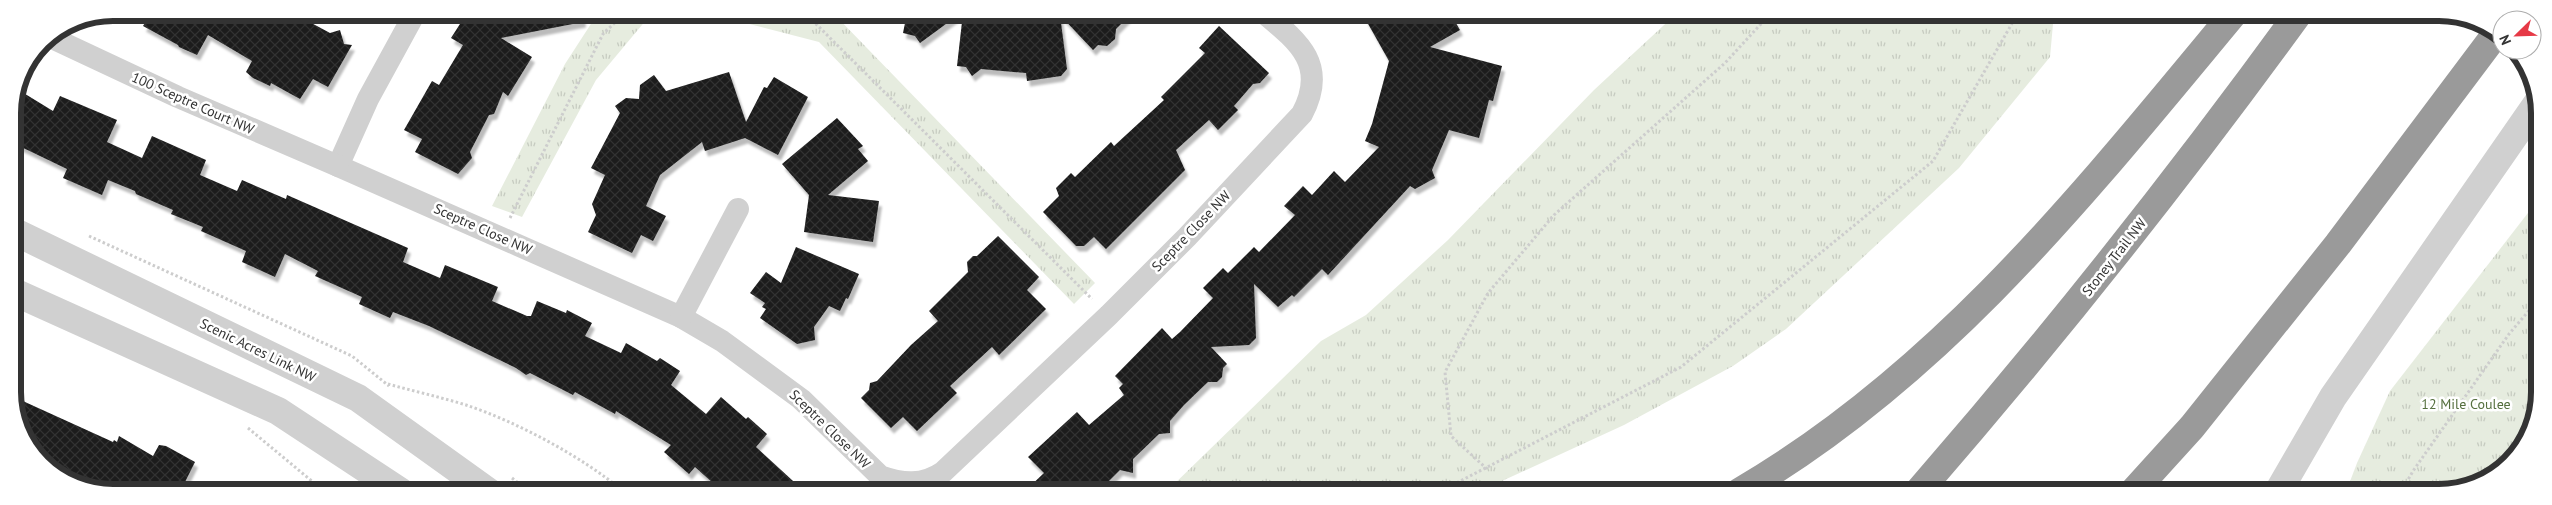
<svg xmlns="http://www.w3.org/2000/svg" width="2552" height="505" font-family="'PT Sans',sans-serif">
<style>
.grass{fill:url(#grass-tufts)}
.building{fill:url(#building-cross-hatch);filter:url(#shadow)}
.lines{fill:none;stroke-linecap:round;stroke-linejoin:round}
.path{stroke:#cdcdcd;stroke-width:3;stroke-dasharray:2.5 2.5;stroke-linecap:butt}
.minor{stroke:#d0d0d0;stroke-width:22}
.tertiary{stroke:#d0d0d0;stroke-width:28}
.motorway{stroke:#9a9a9a;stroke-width:28}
.labels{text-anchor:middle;stroke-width:5;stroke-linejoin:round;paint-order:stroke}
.street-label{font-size:14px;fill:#333;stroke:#fff}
.park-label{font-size:14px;fill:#56703f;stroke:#fff}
.rim{fill:none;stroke:#333;stroke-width:6}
</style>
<defs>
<pattern id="grass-tufts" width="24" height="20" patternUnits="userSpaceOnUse" patternTransform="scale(1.25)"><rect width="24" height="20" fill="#e6ecdf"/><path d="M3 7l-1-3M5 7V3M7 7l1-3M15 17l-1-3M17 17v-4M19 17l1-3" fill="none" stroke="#c6cbc0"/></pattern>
<pattern id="building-cross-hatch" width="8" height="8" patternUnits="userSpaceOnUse" patternTransform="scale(1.25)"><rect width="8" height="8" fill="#1a1a1a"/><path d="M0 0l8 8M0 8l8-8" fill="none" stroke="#333"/></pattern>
<filter id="shadow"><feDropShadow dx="3" dy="5.5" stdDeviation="1" flood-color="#0004"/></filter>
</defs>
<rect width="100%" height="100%" fill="#fff"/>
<g class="grass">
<path d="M 598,13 L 652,13 L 596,80 L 522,217 L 492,206 L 565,64 Z"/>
<path d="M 707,13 L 833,13 L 1095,283 L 1074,304 L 819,42 Z"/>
<path d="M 1677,13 L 2054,13 L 2050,57 L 1959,168 L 1786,329 L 1733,366 L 1624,425 L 1478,492 L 1166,492 L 1321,341 L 1366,315 L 1448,240 L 1594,90 Z"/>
<path d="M 2538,200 L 2539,405 L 2529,436 L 2505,467 L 2445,492 L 2346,492 L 2357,463 L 2390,391 Z"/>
</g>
<g class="building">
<path d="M 151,13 L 307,13 L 304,19 L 330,33 L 340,30 L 344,44 L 352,45 L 328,87 L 313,79 L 300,99 L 271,83 L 270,86 L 253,78 L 246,72 L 252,61 L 208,35 L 197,55 L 179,47 L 178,45 L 143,26 Z"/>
<path d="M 467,13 L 582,13 L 583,22 L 501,38 L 532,57 L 508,96 L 503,92 L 494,114 L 489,115 L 470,152 L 472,158 L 458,174 L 415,152 L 422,139 L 404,130 L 432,81 L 439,85 L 463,45 L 451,38 Z"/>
<path d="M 907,13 L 961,13 L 920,43 L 915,36 L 903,33 Z"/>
<path d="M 963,13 L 1132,13 L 1116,29 L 1115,39 L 1107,46 L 1098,45 L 1093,50 L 1060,15 L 1067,69 L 1061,76 L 1027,81 L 1026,73 L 981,69 L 972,76 L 966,67 L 957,66 Z"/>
<path d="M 1362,13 L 1450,13 L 1460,30 L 1430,47 L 1502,66 L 1493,101 L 1489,100 L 1479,138 L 1449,130 L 1432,170 L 1435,178 L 1415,189 L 1410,186 L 1328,275 L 1322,269 L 1294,297 L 1292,295 L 1278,307 L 1254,284 L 1256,338 L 1249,345 L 1211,347 L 1227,364 L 1223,368 L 1222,377 L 1217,382 L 1208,382 L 1184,405 L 1170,421 L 1170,433 L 1159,434 L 1133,459 L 1133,473 L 1120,470 L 1098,492 L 1024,492 L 1044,473 L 1028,457 L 1077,412 L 1089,425 L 1124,395 L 1119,388 L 1123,384 L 1115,376 L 1162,328 L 1172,339 L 1180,332 L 1213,298 L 1203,288 L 1223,268 L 1228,273 L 1254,247 L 1259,252 L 1295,215 L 1284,206 L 1303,186 L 1312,195 L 1334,171 L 1345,182 L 1379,147 L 1365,141 L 1372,124 L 1389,61 Z"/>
<path d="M 1219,26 L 1269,73 L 1260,83 L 1253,84 L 1234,106 L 1238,110 L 1218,130 L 1209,120 L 1176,150 L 1185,170 L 1106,249 L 1094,237 L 1084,246 L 1076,246 L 1043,212 L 1059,196 L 1056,188 L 1071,173 L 1075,177 L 1111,142 L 1114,146 L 1164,100 L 1161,97 L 1205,53 L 1199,48 Z"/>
<path d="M 729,72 L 746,122 L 764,87 L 767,88 L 774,77 L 808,97 L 778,155 L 745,138 L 705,151 L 702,142 L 660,175 L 646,206 L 666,216 L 653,241 L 641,235 L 632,253 L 588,232 L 596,215 L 592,204 L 605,175 L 591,168 L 620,113 L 615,106 L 626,98 L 639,99 L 640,85 L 654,75 L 666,91 Z"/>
<path d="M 17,89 L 53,111 L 60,96 L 117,120 L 107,142 L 142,158 L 152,136 L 206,160 L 200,175 L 237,191 L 242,180 L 286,199 L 287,195 L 408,248 L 403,262 L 440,278 L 445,265 L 498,287 L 492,301 L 527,316 L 531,316 L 537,301 L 566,313 L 567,310 L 592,323 L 585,336 L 621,353 L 626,343 L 657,361 L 660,358 L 680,371 L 671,385 L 706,414 L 721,397 L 746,419 L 748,417 L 767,434 L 756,447 L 805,492 L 723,492 L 695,467 L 689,474 L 664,452 L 671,445 L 616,411 L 615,414 L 575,392 L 573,395 L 530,373 L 526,375 L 516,368 L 429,326 L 393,312 L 390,318 L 359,304 L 362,297 L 315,276 L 318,271 L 285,254 L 275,277 L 242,262 L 246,251 L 201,231 L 203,227 L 171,214 L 173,210 L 136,194 L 135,191 L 108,180 L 102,195 L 63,178 L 67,169 L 13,143 L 12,113 Z"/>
<path d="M 837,118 L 863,146 L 858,149 L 868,161 L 828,195 L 879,201 L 873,242 L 804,232 L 809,195 L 782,164 Z"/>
<path d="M 998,236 L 1039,277 L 1027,290 L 1046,309 L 999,355 L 992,347 L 950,386 L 957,393 L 917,431 L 903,417 L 891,428 L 861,398 L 869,390 L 870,383 L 877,381 L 911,345 L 938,321 L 929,311 L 968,272 L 967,262 L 973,256 L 977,256 Z"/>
<path d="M 796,247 L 859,274 L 848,299 L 846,298 L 840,311 L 829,306 L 814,327 L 815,340 L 797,344 L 760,318 L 766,309 L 762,307 L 765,303 L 750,293 L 766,272 L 781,283 Z"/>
<path d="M 14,397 L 113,442 L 114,440 L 117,442 L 119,436 L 153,456 L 159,445 L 166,446 L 195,462 L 180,492 L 100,492 L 42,463 L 14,411 Z"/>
</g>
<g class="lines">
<g class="path">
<path d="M 805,13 L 1092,299"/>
<path d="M 13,200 L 23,205"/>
<path d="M 510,218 L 603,34 L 625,13"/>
<path d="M 89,236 L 352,356 L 389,386"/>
<path d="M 388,384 C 413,391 440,397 466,405 C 517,422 583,457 624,492"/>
<path d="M 248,428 L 325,492"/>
<path d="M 1487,469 L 1451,436 L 1445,372 L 1488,293 L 1554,215 L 1725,63 L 1771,13"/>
<path d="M 512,478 L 529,492"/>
<path d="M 1439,492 L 1681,367 L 1933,161 L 2018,13"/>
<path d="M 2401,492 L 2413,471 L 2509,334 L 2538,300"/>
</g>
<g class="minor">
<path d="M 415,13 L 368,99 L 338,166 L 681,317 L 722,341 L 801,399 L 880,476 C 902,484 923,486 943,472 L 1109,315 L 1187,237 L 1302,114 C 1328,65 1299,42 1264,13"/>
<path d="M 50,37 L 178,97 L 338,166"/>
<path d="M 681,317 L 738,209"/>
</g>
<g class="tertiary">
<path d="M 13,231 L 358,398 L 489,492"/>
<path d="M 14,292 L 278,411 L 401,492"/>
<path d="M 2278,492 L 2333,397 L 2538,102"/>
</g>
<g class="motorway">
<path d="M 1739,492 C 1942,374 2086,191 2234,13"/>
<path d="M 1918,492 C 2052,338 2179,178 2299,13"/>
<path d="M 2133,492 L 2192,427 L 2338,244 L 2495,35"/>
</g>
</g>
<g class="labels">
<g class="street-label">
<text transform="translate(193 103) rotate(24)" y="5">100 Sceptre Court NW</text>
<text transform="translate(483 229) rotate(24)" y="5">Sceptre Close NW</text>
<text transform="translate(1191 231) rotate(-46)" y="5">Sceptre Close NW</text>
<text transform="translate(2114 257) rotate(-52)" y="5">Stoney Trail NW</text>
<text transform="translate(258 350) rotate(26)" y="5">Scenic Acres Link NW</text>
<text transform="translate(830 429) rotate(44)" y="5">Sceptre Close NW</text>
</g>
<g class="park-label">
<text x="2466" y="409">12 Mile Coulee</text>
</g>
</g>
<path d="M0 0H2552V505H0ZM113 21H2439A92 92 0 0 1 2531 113V392A92 92 0 0 1 2439 484H113A92 92 0 0 1 21 392V113A92 92 0 0 1 113 21Z" fill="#fff" fill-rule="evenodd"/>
<path class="rim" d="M113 21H2439A92 92 0 0 1 2531 113V392A92 92 0 0 1 2439 484H113A92 92 0 0 1 21 392V113A92 92 0 0 1 113 21Z"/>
<g transform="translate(2517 35) rotate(247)"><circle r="24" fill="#ffffff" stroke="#adadad"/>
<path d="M0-4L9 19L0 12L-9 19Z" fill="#e63946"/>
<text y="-8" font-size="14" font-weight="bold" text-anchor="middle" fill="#333333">N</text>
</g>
</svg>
